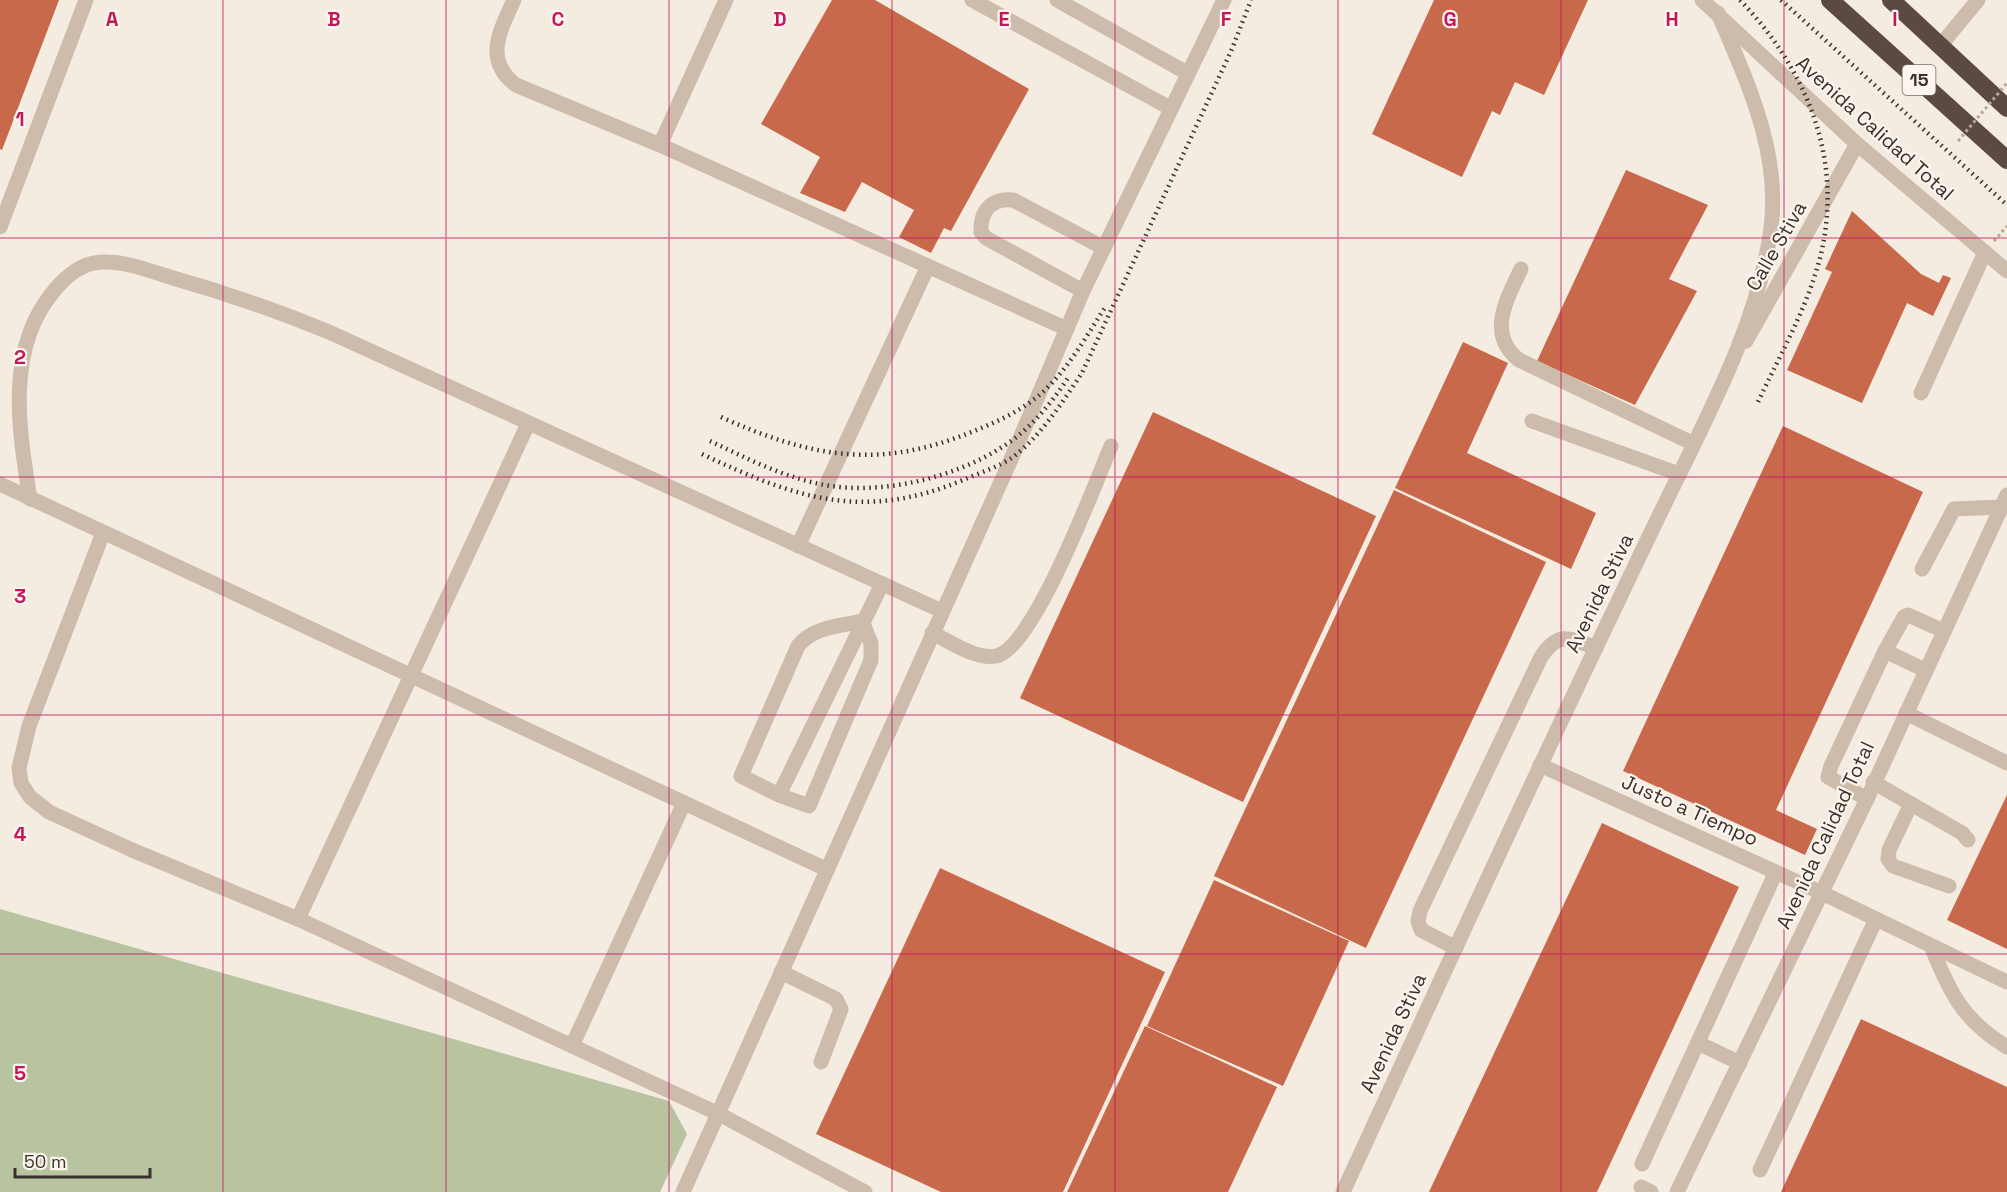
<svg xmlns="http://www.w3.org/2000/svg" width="2007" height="1192" font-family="'Space Grotesk',sans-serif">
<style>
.green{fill:#b8c4a0}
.building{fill:#c8694b}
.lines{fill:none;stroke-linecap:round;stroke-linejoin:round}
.path{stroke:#b9a596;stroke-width:3;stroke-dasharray:3 3;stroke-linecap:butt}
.minor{stroke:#cdbbac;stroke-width:15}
.highway{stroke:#5c4a42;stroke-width:18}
.rail{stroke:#3b302b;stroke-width:4.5;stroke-dasharray:1.5 4.5;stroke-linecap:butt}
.path-bridge{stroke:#b9a596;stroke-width:3;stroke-dasharray:3 3;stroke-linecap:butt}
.grid{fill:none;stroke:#c2185b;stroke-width:1.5;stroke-opacity:0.55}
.labels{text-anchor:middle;stroke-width:4.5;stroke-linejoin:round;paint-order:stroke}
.shield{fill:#fbf5ee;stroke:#756b66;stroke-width:1.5}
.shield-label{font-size:18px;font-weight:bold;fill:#3b302b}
.street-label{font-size:20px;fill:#3b302b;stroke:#fbf5ee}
.grid-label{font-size:20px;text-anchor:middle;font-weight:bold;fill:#c2185b;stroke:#fbf5ee;stroke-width:4.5;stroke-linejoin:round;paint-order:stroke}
</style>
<rect width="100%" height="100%" fill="#f4ebe1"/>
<path class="green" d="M 0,909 L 669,1101 L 687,1134 L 660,1192 L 0,1192 Z"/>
<g class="building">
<path d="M 0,0 L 59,0 L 2,150 L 0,149 Z"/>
<path d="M 832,0 L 875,0 L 1029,89 L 951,231 L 944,228 L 931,253 L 899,237 L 914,210 L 862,182 L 845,212 L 800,193 L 820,157 L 761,124 Z"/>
<path d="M 1434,0 L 1588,0 L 1544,95 L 1515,82 L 1500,115 L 1492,111 L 1462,177 L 1372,134 Z"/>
<path d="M 1626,170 L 1708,205 L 1669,279 L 1697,291 L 1635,405 L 1537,361 Z"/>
<path d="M 1852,211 L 1921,274 L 1939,283 L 1943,275 L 1951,278 L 1933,316 L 1907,303 L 1862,403 L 1787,370 L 1832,272 L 1825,269 Z"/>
<path d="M 1463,342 L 1508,363 L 1467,453 L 1596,513 L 1571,569 L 1395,488 Z"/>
<path d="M 1153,412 L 1376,516 L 1243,802 L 1020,698 Z"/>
<path d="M 1783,426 L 1923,492 L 1776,810 L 1817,829 L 1805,855 L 1623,771 Z"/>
<path d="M 1394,490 L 1546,562 L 1366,948 L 1214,876 Z"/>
<path d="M 2007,795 L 2007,949 L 1947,920 Z"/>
<path d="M 1602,823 L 1739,887 L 1597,1192 L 1429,1192 Z"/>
<path d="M 940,868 L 1165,972 L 1063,1192 L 941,1192 L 816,1134 Z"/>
<path d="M 1214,880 L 1349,941 L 1283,1086 L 1147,1026 Z"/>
<path d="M 1861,1019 L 2007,1087 L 2007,1192 L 1781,1192 Z"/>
<path d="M 1145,1026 L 1277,1087 L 1228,1192 L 1067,1192 Z"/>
</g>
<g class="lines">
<path class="path" d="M 1994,241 L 2007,226"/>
<g class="minor">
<path d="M 514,0 C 500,31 483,60 516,85 L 660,145 L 1067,329"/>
<path d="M 972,0 L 1170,108"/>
<path d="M 1057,0 L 1187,73"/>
<path d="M 1702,0 L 1857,144 L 2007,271"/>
<path d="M 1940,46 L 1978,0"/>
<path d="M 660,145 L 726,0"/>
<path d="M 0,227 L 86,0"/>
<path d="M 1521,269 C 1507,299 1486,334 1519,360 L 1694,444"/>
<path d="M 1083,291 L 986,238 L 981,232 C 980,210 992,198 1013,200 L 1104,248"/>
<path d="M 1746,341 L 1857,144"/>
<path d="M 1921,393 L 1985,252"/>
<path d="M 1532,421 L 1679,474"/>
<path d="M 528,424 L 298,919 L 719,1114 L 865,1192"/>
<path d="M 0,484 L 826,869"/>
<path d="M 30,499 C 19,430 5,350 53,292 C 66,276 81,263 102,262 C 126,261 150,271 173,278 C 226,293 278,311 329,332 L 942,611"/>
<path d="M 103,533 L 29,726 L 19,768 L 21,783 L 30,797 L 49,812 L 132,850 L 298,919"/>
<path d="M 798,546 L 928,266"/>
<path d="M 1922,569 L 1954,509 L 2001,507 L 2007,504"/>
<path d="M 932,633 C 949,641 976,660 996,656 C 1033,650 1095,484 1111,446"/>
<path d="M 1885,651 L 1925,670"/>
<path d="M 1906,713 L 2007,763"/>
<path d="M 1540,765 L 1822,893 L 2007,982"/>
<path d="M 1873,782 L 1962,833 L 1968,840"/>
<path d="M 779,795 L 741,776 L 798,646 C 813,627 839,626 862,621 L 871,643 L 871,660 L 809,806 L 779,795 L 882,584"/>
<path d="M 1867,799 L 1828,777 L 1831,766 L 1885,651 L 1904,617 L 1908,615 L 1944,631"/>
<path d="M 1911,804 L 1889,850 L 1888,859 L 1893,866 L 1949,886"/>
<path d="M 1931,946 C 1950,992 1962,1020 2007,1047"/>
<path d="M 1456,948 L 1421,930 L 1418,921 L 1420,911 L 1541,657 C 1559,630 1570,638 1596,648"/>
<path d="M 781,972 L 836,999 L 841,1009 L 821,1062"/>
<path d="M 1698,1043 L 1740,1063"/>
<path d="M 572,1046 L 684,803"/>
<path d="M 1642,1164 L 1776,872"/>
<path d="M 1760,1170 L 1876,919"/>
<path d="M 1641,1187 L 1651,1192"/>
<path d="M 683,1192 L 1012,457 L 1083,291 L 1224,0"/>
<path d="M 1343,1192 C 1432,999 1520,806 1612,614 C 1634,568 1656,521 1679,475 C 1716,399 1757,320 1770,235 C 1783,156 1748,84 1718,13"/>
<path d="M 1677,1192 L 1867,799 L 2007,495"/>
</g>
<g class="highway">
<path d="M 1830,0 L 2007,160"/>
<path d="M 1891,0 L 2007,108"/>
</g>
<g class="rail">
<path d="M 1740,0 C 1811,74 1848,170 1816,272 C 1802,317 1778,359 1758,402"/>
<path d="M 1781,0 L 2007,205"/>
<path d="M 721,417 C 812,458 880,470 974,431 C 999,421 1025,409 1045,390 C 1070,366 1087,335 1106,306"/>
<path d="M 710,441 C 746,458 785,478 825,485 C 889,497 980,472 1027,428 C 1043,413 1056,396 1068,378"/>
<path d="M 702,454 C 795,498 863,522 963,480 C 979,473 999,467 1013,457 C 1041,436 1063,401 1082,373 L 1232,49 L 1251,0"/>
</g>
<path class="path-bridge" d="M 1958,141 L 2007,83"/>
</g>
<path class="grid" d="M 223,0 L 223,1192M 446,0 L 446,1192M 669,0 L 669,1192M 892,0 L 892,1192M 1115,0 L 1115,1192M 1338,0 L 1338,1192M 1561,0 L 1561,1192M 1784,0 L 1784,1192M 0,238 L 2007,238M 0,477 L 2007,477M 0,715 L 2007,715M 0,954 L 2007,954"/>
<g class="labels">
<rect class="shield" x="1902.5" y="65" width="33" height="30" rx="4.5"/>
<g class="shield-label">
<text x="1919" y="86">15</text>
</g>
<g class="street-label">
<text transform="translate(1875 128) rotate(42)" y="7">Avenida Calidad Total</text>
<text transform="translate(1776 246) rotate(-60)" y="7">Calle Stiva</text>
<text transform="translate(1599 593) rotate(-64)" y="7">Avenida Stiva</text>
<text transform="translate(1690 810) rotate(24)" y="7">Justo a Tiempo</text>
<text transform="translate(1825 835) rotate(-65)" y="7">Avenida Calidad Total</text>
<text transform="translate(1393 1033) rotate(-65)" y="7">Avenida Stiva</text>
</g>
</g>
<g class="grid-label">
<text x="112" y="26">A</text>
<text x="334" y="26">B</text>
<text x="558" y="26">C</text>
<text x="780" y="26">D</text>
<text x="1004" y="26">E</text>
<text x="1226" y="26">F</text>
<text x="1450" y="26">G</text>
<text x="1672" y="26">H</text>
<text x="1895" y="26">I</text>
<text x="20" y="126">1</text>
<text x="20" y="364">2</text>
<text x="20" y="603">3</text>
<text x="20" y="841">4</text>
<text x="20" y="1080">5</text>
</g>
<path d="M15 1168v9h135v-9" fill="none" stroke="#3b302b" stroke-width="3"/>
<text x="24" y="1168" font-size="18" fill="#3b302b" stroke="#fbf5ee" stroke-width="4.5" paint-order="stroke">50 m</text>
</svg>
